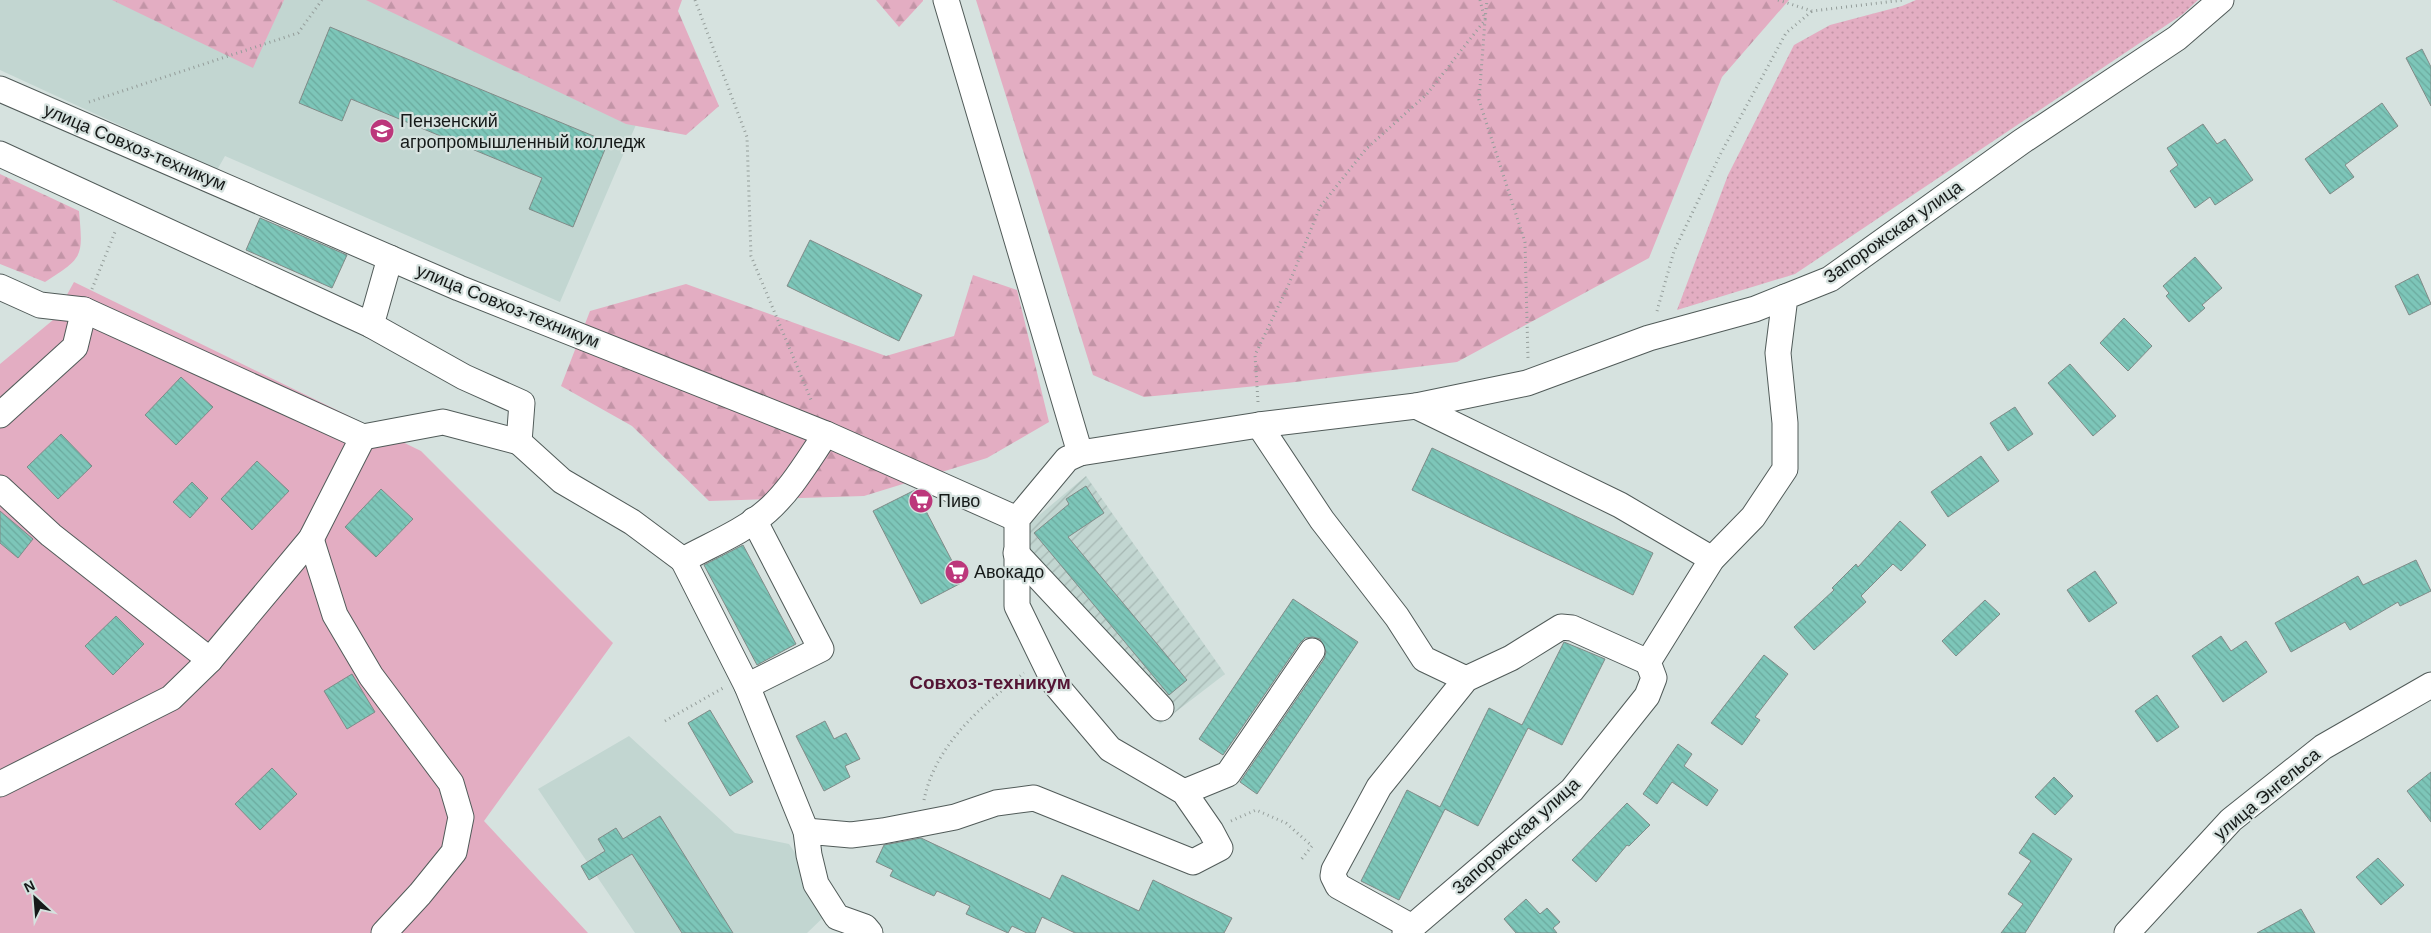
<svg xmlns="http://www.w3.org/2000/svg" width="2431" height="933" font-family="Arial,sans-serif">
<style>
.built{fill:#c2d6d1}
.industrial{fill:url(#industrial-furrows)}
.grass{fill:url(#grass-dots)}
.forest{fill:url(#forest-firs)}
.garden{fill:#e3adc2}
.building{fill:url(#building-back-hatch);stroke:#808b88}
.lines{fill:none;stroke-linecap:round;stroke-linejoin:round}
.minor-casing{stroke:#515b59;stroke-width:27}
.path{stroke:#949d9a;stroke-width:3;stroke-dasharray:1 4;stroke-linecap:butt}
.minor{stroke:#fff;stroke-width:25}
.labels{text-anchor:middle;stroke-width:4.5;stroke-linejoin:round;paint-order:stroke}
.poi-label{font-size:18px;fill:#161a19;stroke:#d6e2df;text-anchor:start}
.street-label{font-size:18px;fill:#161a19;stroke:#d6e2df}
.neighbourhood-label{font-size:19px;font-weight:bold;fill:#541434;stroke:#d6e2df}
</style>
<defs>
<pattern id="industrial-furrows" width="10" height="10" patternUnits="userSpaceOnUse" patternTransform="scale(1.25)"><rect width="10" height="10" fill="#c2d6d1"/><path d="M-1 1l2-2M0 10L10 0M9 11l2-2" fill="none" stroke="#a6b7b3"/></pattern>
<pattern id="grass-dots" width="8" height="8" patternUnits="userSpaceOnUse" patternTransform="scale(1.25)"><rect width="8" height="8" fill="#e3adc2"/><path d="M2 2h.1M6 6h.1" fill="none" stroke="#c294a6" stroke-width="1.8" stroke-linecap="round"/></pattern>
<pattern id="forest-firs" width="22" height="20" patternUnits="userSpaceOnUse" patternTransform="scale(1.25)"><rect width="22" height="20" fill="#e3adc2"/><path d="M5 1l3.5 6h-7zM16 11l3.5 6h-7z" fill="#c294a6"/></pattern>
<pattern id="building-back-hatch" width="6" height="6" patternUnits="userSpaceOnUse" patternTransform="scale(1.25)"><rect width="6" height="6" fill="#7dc6b9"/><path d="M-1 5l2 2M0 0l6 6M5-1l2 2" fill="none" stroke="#6baa9e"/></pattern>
</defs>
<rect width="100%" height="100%" fill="#d6e2df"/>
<g class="built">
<path d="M 0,0 L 396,0 L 644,106 L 560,302 L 225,156 L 217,170 L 0,70 Z"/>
<path d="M 629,736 L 735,833 L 789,844 L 833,908 L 807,933 L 635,933 L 538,789 Z"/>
</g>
<path class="industrial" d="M 1086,476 L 1225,674 L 1160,724 L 1031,587 L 1025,527 Z"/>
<path class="grass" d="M 1916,0 L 2198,0 L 2183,14 L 1795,274 L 1677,310 L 1728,175 L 1794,45 L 1830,25 L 1902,6 Z"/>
<g class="forest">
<path d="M 112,0 L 284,0 L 253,68 Z"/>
<path d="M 366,0 L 682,0 L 678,11 L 719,106 L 686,135 L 626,124 Z"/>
<path d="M 876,0 L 923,0 L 923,1 L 899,27 Z"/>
<path d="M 976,0 L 1789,0 L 1722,77 L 1649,258 L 1457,362 L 1287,383 L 1144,397 L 1093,375 Z"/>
<path d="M 0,174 L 79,211 C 83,257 84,257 45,282 L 0,264 Z"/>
<path d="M 973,275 L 1017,290 L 1049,422 L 987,458 L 864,496 L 709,501 L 632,426 L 561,386 L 590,311 L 686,284 L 886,356 L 954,336 Z"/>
</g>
<path class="garden" d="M 74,282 L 421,451 L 613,643 L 484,821 L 588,933 L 0,933 L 0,364 L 53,320 Z"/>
<g class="building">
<path d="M 330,27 L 608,142 L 573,227 L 529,209 L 542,178 L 351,99 L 342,121 L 299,103 Z"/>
<path d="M 2422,49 L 2431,67 L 2431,106 L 2406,58 Z"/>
<path d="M 2382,103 L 2398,126 L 2345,165 L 2354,177 L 2330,194 L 2305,159 Z"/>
<path d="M 2203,124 L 2217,144 L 2225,139 L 2253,180 L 2215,205 L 2210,197 L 2195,208 L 2170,171 L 2178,165 L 2167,148 Z"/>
<path d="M 260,218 L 347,255 L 332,288 L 246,250 Z"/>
<path d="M 810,240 L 922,295 L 899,341 L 787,286 Z"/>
<path d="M 2195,257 L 2222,288 L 2202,305 L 2205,308 L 2189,322 L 2166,296 L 2169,293 L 2163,286 Z"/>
<path d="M 2418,274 L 2431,304 L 2409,315 L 2395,286 Z"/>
<path d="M 2124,318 L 2152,346 L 2128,371 L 2100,343 Z"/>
<path d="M 2070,364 L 2116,416 L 2093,436 L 2048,383 Z"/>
<path d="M 181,377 L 213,407 L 176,445 L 145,415 Z"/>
<path d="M 2015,407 L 2033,434 L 2008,451 L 1990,423 Z"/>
<path d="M 61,434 L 92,466 L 58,499 L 27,467 Z"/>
<path d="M 1432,448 L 1653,553 L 1633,595 L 1412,490 Z"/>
<path d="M 1981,456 L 1999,481 L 1948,517 L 1931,492 Z"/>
<path d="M 257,461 L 289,491 L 252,530 L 221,499 Z"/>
<path d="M 192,482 L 208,498 L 190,518 L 173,502 Z"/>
<path d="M 1086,486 L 1104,513 L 1068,537 L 1187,680 L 1169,695 L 1034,533 L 1069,504 L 1066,499 Z"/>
<path d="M 381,489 L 413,519 L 376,557 L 345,527 Z"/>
<path d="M 915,490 L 963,582 L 921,604 L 873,511 Z"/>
<path d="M 0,511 L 33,539 L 18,558 L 0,543 Z"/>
<path d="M 1900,521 L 1926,545 L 1901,571 L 1893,564 L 1861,596 L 1866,602 L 1814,650 L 1794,627 L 1834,590 L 1832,588 L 1856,564 L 1858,567 Z"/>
<path d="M 743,545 L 796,644 L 757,665 L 704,565 Z"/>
<path d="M 2416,560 L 2431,591 L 2400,606 L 2398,602 L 2350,630 L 2345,622 L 2291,652 L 2275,623 L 2358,576 L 2363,585 Z"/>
<path d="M 2095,571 L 2117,603 L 2089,622 L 2067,590 Z"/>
<path d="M 1293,599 L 1358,642 L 1257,794 L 1240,782 L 1324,659 L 1326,652 L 1320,639 L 1313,637 L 1305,638 L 1300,643 L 1223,755 L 1199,739 Z"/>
<path d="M 1985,600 L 2000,614 L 1956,656 L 1942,641 Z"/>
<path d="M 116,616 L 144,644 L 113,675 L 85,646 Z"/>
<path d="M 2221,636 L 2231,651 L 2246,641 L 2267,672 L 2223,702 L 2192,656 Z"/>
<path d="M 1564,642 L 1605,659 L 1562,745 L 1528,728 L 1478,826 L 1445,809 L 1399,900 L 1361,881 L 1407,790 L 1440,807 L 1489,708 L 1522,725 Z"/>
<path d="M 1764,655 L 1788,674 L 1755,717 L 1760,720 L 1742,745 L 1711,723 Z"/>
<path d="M 352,674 L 375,712 L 347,729 L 324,691 Z"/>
<path d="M 2157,695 L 2179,727 L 2157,742 L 2135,711 Z"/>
<path d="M 710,710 L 753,782 L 730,796 L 688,723 Z"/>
<path d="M 825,721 L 834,739 L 846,733 L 860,759 L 845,766 L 850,777 L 824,791 L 796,736 Z"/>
<path d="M 1678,744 L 1692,754 L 1684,766 L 1718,790 L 1707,806 L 1672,782 L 1657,804 L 1643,794 Z"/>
<path d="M 272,768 L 297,794 L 260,830 L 235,804 Z"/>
<path d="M 2431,772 L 2431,822 L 2407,791 Z"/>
<path d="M 2054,777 L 2073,796 L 2055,815 L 2035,797 Z"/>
<path d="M 1627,803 L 1650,825 L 1629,846 L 1627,845 L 1596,882 L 1572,860 Z"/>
<path d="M 660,816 L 733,933 L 682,933 L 632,854 L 589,880 L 581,866 L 605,851 L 598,839 L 616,828 L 623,839 Z"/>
<path d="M 2033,833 L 2072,859 L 2025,933 L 2001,933 L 2023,904 L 2008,894 L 2031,861 L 2019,853 Z"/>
<path d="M 921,838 L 1050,899 L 1062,875 L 1139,911 L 1153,880 L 1232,918 L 1224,933 L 1075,933 L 1042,917 L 1035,933 L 1027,933 L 1012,926 L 1008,933 L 966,914 L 970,906 L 937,891 L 934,896 L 890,876 L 893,870 L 876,862 L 884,845 Z"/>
<path d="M 2378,858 L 2404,885 L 2381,905 L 2356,877 Z"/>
<path d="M 1526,899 L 1540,914 L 1547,908 L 1560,922 L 1553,928 L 1557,933 L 1516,933 L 1504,919 Z"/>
<path d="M 2301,909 L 2315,933 L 2257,933 Z"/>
</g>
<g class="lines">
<defs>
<g id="minor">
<path d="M 0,89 L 459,288 L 826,434 L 1017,519"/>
<path d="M 0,154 L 371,325"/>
<path d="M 390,258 L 371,325 L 464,377 L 522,403 L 519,442 L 562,481 L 632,522 L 683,560"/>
<path d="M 0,287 L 40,305 L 84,310 L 363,437 L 443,422 L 519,442"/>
<path d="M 1416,406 L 1620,505 L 1712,559"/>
<path d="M 0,415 L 75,347 L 84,310"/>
<path d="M 1259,425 L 1322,520 L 1397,617 L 1424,659 L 1466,679"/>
<path d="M 1080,453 L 1259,425 L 1416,406 L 1527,383 L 1649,338 L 1755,309 L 1785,297"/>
<path d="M 0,488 L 51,535 L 210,660"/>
<path d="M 311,539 L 335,615 L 371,676 L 451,783 L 461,817 L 454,852 L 420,894 L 384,933"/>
<path d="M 1016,553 L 1161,708"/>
<path d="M 747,686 L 821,649 L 754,520"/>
<path d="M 0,784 L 171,698 L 210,660 L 311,539 L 363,437"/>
<path d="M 1184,792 L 1228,774 L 1312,651"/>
<path d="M 806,831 L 747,686 L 683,560 C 710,545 743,532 767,511 C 791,490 808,460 826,434"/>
<path d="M 1412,927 L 1338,886 L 1333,876 L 1334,870 L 1379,787 L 1466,679 L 1511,658 L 1561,627 L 1572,628 L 1648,662"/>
<path d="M 870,933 L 865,927 L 837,917 L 816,884 L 809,855 L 806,831 L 851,835 L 883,831 L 955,817 L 996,803 L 1034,798 L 1193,862 L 1220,848 L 1211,831 L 1184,792 L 1110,749 L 1055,684 L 1017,606 L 1017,519 L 1067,459 L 1080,453 L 946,0"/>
<path d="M 1405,933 L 1572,790 L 1647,696 L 1654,678 L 1648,662 L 1712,559 L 1753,517 L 1785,469 L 1785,423 L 1778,353 L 1785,297 L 1830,279 L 2021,142 L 2177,38 L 2221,0"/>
<path d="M 2127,933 L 2231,820 L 2323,747 L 2431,685"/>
</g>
</defs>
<use href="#minor" class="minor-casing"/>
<g class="path">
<path d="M 695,0 L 747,137 L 751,256 L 812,402"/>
<path d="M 1480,0 L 1485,20 L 1479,100 L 1525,242 L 1528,359"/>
<path d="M 1778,0 L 1812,11 L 1904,0"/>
<path d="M 89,102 L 298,33 L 322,0"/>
<path d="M 92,289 L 115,232"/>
<path d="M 1657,311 L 1674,251 L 1721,153 L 1786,33 L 1812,11"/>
<path d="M 1258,402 L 1255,355 L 1288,286 L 1320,207 L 1366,149 L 1427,94 L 1485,20 L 1487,0"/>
<path d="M 665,721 L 723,688"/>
<path d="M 924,800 C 935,745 981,706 1024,673"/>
<path d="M 1231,821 L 1256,810 L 1286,823 L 1312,846 L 1300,861"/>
</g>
<use href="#minor" class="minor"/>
</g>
<defs>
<symbol id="university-disc" viewBox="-11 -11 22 22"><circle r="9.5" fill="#bc377b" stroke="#d6e2df"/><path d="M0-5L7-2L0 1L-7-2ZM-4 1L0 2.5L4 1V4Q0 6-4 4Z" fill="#fff"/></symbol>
<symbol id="supermarket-disc" viewBox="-11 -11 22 22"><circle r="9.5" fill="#bc377b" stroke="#d6e2df"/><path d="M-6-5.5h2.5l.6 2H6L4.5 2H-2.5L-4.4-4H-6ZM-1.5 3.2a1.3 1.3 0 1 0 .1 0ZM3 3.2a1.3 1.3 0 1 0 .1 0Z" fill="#fff"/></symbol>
</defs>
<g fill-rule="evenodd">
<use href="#university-disc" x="368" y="117" width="28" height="28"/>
<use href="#supermarket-disc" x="907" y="487" width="28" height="28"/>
<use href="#supermarket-disc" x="943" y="558" width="28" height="28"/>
</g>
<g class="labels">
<g class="poi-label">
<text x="400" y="127">Пензенский<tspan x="400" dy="21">агропромышленный колледж</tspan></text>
<text x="938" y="507">Пиво</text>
<text x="974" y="578">Авокадо</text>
</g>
<g class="street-label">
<text transform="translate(135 147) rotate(23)" y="6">улица Совхоз-техникум</text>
<text transform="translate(1893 232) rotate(-35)" y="6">Запорожская улица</text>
<text transform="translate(508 306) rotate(22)" y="6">улица Совхоз-техникум</text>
<text transform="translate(2267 794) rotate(-40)" y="6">улица Энгельса</text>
<text transform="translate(1516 836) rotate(-42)" y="6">Запорожская улица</text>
</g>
<g class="neighbourhood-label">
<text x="990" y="689">Совхоз-техникум</text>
</g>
</g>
<g transform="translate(35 898) rotate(334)" stroke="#d6e2df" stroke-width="4" paint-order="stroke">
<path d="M0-4L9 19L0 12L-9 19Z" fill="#161a19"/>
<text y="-8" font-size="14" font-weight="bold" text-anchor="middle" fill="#161a19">N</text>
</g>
</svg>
